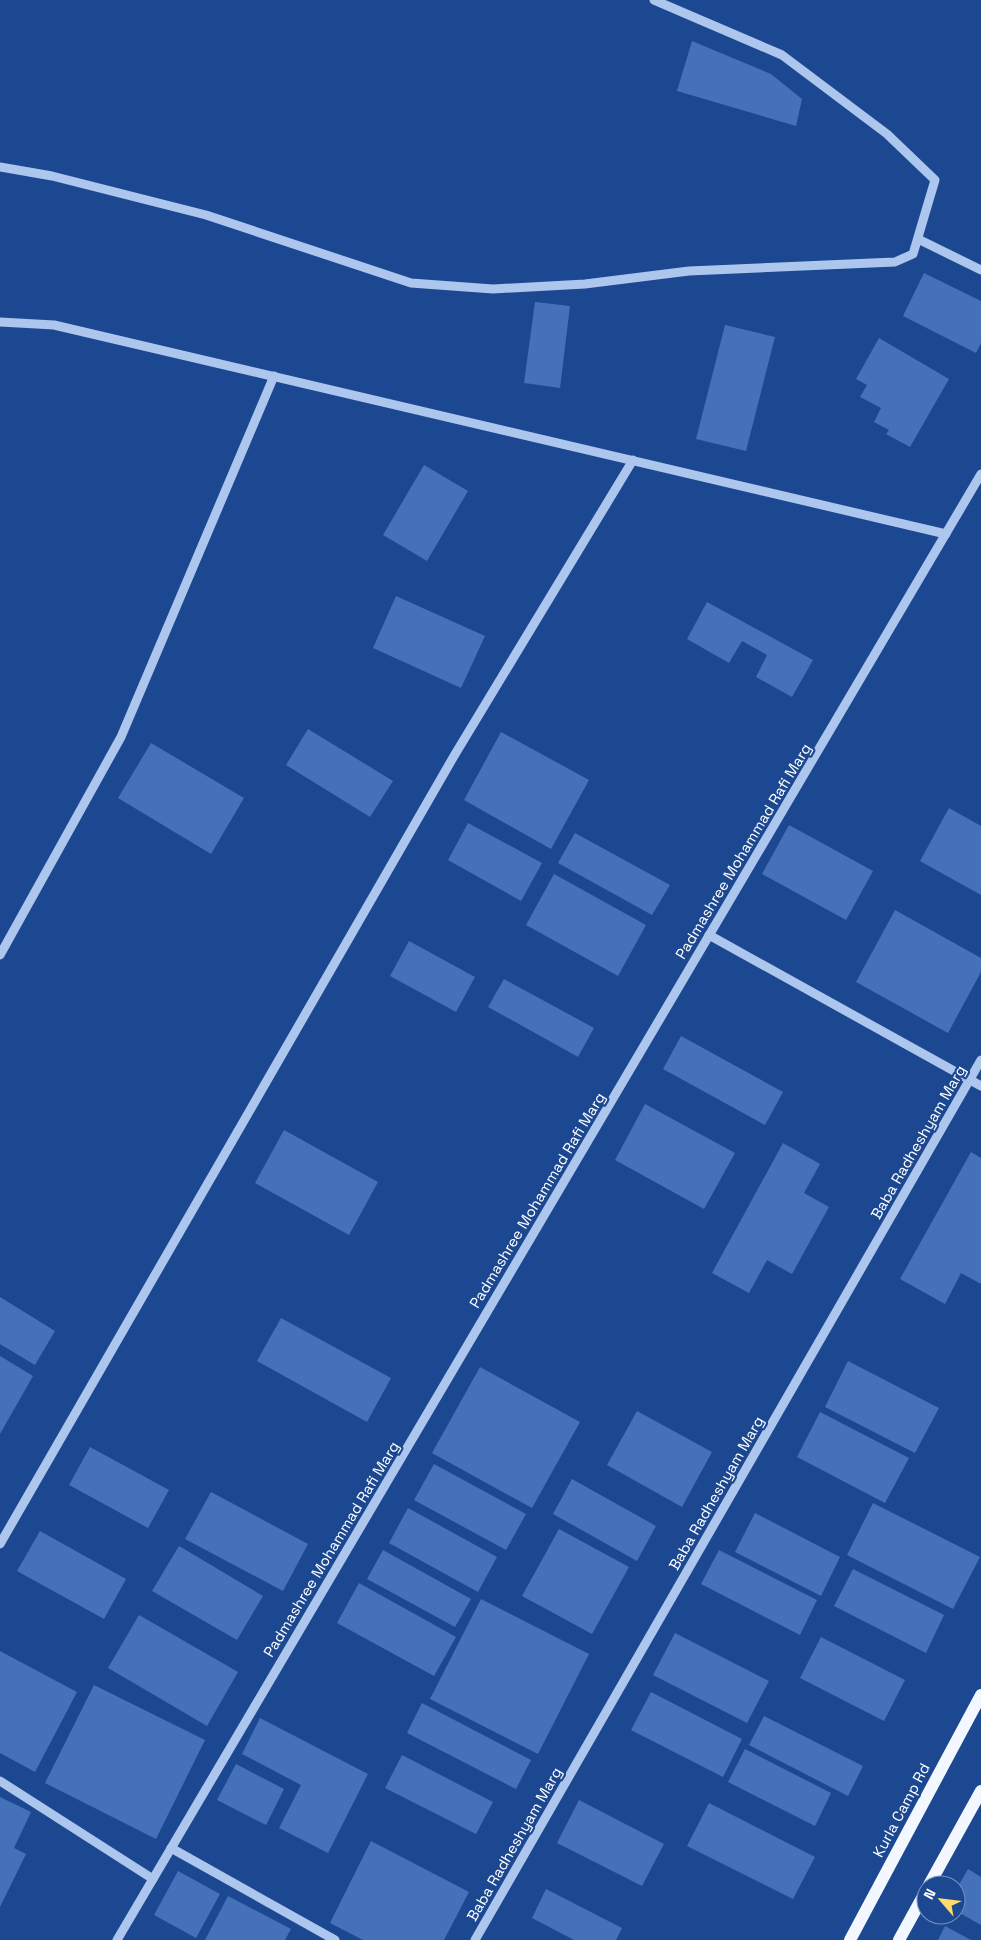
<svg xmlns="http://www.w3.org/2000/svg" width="981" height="1940" font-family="'Space Grotesk',sans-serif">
	<rect width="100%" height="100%" fill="#1c4891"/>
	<g fill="#4471b9">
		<polygon points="692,41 771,74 802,99 796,126 677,91"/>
		<polygon points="924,273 981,301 981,343 976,353 903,316"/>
		<polygon points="535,302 570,306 560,388 524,383"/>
		<polygon points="725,325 775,337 746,451 696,439"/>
		<polygon points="879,338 949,379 910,447 886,434 889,430 874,422 881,408 860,397 867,385 856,379"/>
		<polygon points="424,465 468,491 427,561 383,535"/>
		<polygon points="396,596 485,636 461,688 373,648"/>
		<polygon points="707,602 813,660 792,697 756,677 767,655 742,641 729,663 687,639"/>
		<polygon points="308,729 393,781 370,817 286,765"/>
		<polygon points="501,732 589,780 551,849 464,800"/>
		<polygon points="151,743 244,798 211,854 118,798"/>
		<polygon points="949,808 981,826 981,895 920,861"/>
		<polygon points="468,823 542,863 521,901 448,860"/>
		<polygon points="789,825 873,871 846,920 762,874"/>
		<polygon points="575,833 670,885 652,915 558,863"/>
		<polygon points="554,874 646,925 618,976 526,925"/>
		<polygon points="895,910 981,958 981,972 948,1033 856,982"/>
		<polygon points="409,941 475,977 456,1012 390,976"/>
		<polygon points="504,979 594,1028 578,1057 488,1007"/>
		<polygon points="681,1036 783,1092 765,1125 663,1069"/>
		<polygon points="645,1104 735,1153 704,1209 615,1160"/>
		<polygon points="284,1130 378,1182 349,1235 255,1183"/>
		<polygon points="783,1143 820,1164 804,1193 829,1207 792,1274 767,1260 749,1293 712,1273"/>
		<polygon points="971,1152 981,1158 981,1284 961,1273 945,1304 900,1279"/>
		<polygon points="0,1297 55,1331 35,1365 0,1344"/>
		<polygon points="281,1318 391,1378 367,1422 257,1361"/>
		<polygon points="0,1356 33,1376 0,1434"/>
		<polygon points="848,1361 939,1408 915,1453 825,1407"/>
		<polygon points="480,1367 580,1422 532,1508 432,1453"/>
		<polygon points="637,1411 712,1452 682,1507 607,1465"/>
		<polygon points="820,1412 909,1458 885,1503 797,1457"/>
		<polygon points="90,1447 169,1490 148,1528 69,1485"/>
		<polygon points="434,1464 526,1514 506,1550 414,1500"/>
		<polygon points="572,1479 656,1526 637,1561 553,1514"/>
		<polygon points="211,1492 308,1544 283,1591 185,1539"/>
		<polygon points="873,1503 980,1557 953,1609 847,1555"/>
		<polygon points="408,1508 497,1557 478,1592 389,1543"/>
		<polygon points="755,1513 840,1557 821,1596 735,1552"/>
		<polygon points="559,1529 629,1567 592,1634 522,1596"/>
		<polygon points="40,1531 126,1579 104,1619 17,1571"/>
		<polygon points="179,1546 263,1596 237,1640 152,1591"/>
		<polygon points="383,1550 471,1599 455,1627 367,1579"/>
		<polygon points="719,1550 817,1600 800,1635 701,1584"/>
		<polygon points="853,1569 944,1615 926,1653 834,1606"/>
		<polygon points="359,1583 456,1637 434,1676 337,1623"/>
		<polygon points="481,1599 589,1654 538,1754 430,1699"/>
		<polygon points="139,1615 238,1672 207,1726 108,1668"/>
		<polygon points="675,1633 769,1681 747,1723 653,1675"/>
		<polygon points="821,1637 905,1680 884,1721 800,1678"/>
		<polygon points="0,1651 77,1692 35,1772 0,1753"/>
		<polygon points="94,1685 205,1740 156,1839 45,1783"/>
		<polygon points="651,1692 742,1739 723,1777 631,1730"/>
		<polygon points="422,1703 531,1760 516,1789 407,1733"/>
		<polygon points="764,1716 863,1766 848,1796 749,1745"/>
		<polygon points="260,1718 368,1774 328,1853 279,1828 301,1785 242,1754"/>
		<polygon points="745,1749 831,1793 815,1826 728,1782"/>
		<polygon points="402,1755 493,1802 476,1834 385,1788"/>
		<polygon points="236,1764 284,1789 266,1825 217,1800"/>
		<polygon points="0,1797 31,1812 14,1848 26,1854 0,1907"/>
		<polygon points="579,1800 664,1844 642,1886 557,1843"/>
		<polygon points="709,1803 815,1857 793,1899 687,1846"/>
		<polygon points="371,1841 469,1892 444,1940 363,1940 330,1923"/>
		<polygon points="968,1869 981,1877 981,1925 956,1911 956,1890"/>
		<polygon points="178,1871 220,1894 196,1938 154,1915"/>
		<polygon points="546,1889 622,1928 616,1940 574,1940 532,1918"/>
		<polygon points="228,1896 291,1929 285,1940 205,1940"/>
		<polygon points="945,1926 971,1940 938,1940"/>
	</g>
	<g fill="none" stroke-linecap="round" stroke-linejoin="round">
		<g stroke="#acc6ee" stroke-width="9">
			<polyline points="0,167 52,176 206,215 411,283 493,289 585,284 689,271 895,262 913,254 935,180 887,134 782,55 654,0"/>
			<polyline points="918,239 981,270"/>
			<polyline points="0,322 54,325 946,534"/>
			<polyline points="709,935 981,1086"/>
			<polyline points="0,955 121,737 274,376"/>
			<polyline points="0,1544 454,756 633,460"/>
			<polyline points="0,1781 153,1879"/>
			<polyline points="171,1848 335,1940"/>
			<polyline points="117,1940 981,474"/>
			<polyline points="475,1940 981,1060"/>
		</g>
		<g stroke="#f3f7ff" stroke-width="12">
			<polyline points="929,1885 981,1791"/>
			<polyline points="850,1940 981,1695"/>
			<polyline points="899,1940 926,1891"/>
		</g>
	</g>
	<g text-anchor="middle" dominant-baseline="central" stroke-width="4.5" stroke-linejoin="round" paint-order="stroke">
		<g font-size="15" fill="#fff" stroke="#1c4891">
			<text transform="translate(743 851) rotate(-59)">Padmashree Mohammad Rafi Marg</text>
			<text transform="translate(918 1142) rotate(-60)">Baba Radheshyam Marg</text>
			<text transform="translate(537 1200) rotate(-59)">Padmashree Mohammad Rafi Marg</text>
			<text transform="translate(716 1493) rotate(-60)">Baba Radheshyam Marg</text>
			<text transform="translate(331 1549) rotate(-59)">Padmashree Mohammad Rafi Marg</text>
			<text transform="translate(901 1810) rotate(-62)">Kurla Camp Rd</text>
			<text transform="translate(514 1844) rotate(-60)">Baba Radheshyam Marg</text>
		</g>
	</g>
	<g transform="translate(941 1900) rotate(298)"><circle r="24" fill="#1c4891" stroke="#7791bd"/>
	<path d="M0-4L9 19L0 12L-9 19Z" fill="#fedc69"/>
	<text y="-8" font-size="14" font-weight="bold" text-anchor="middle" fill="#ffffff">N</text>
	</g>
</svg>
